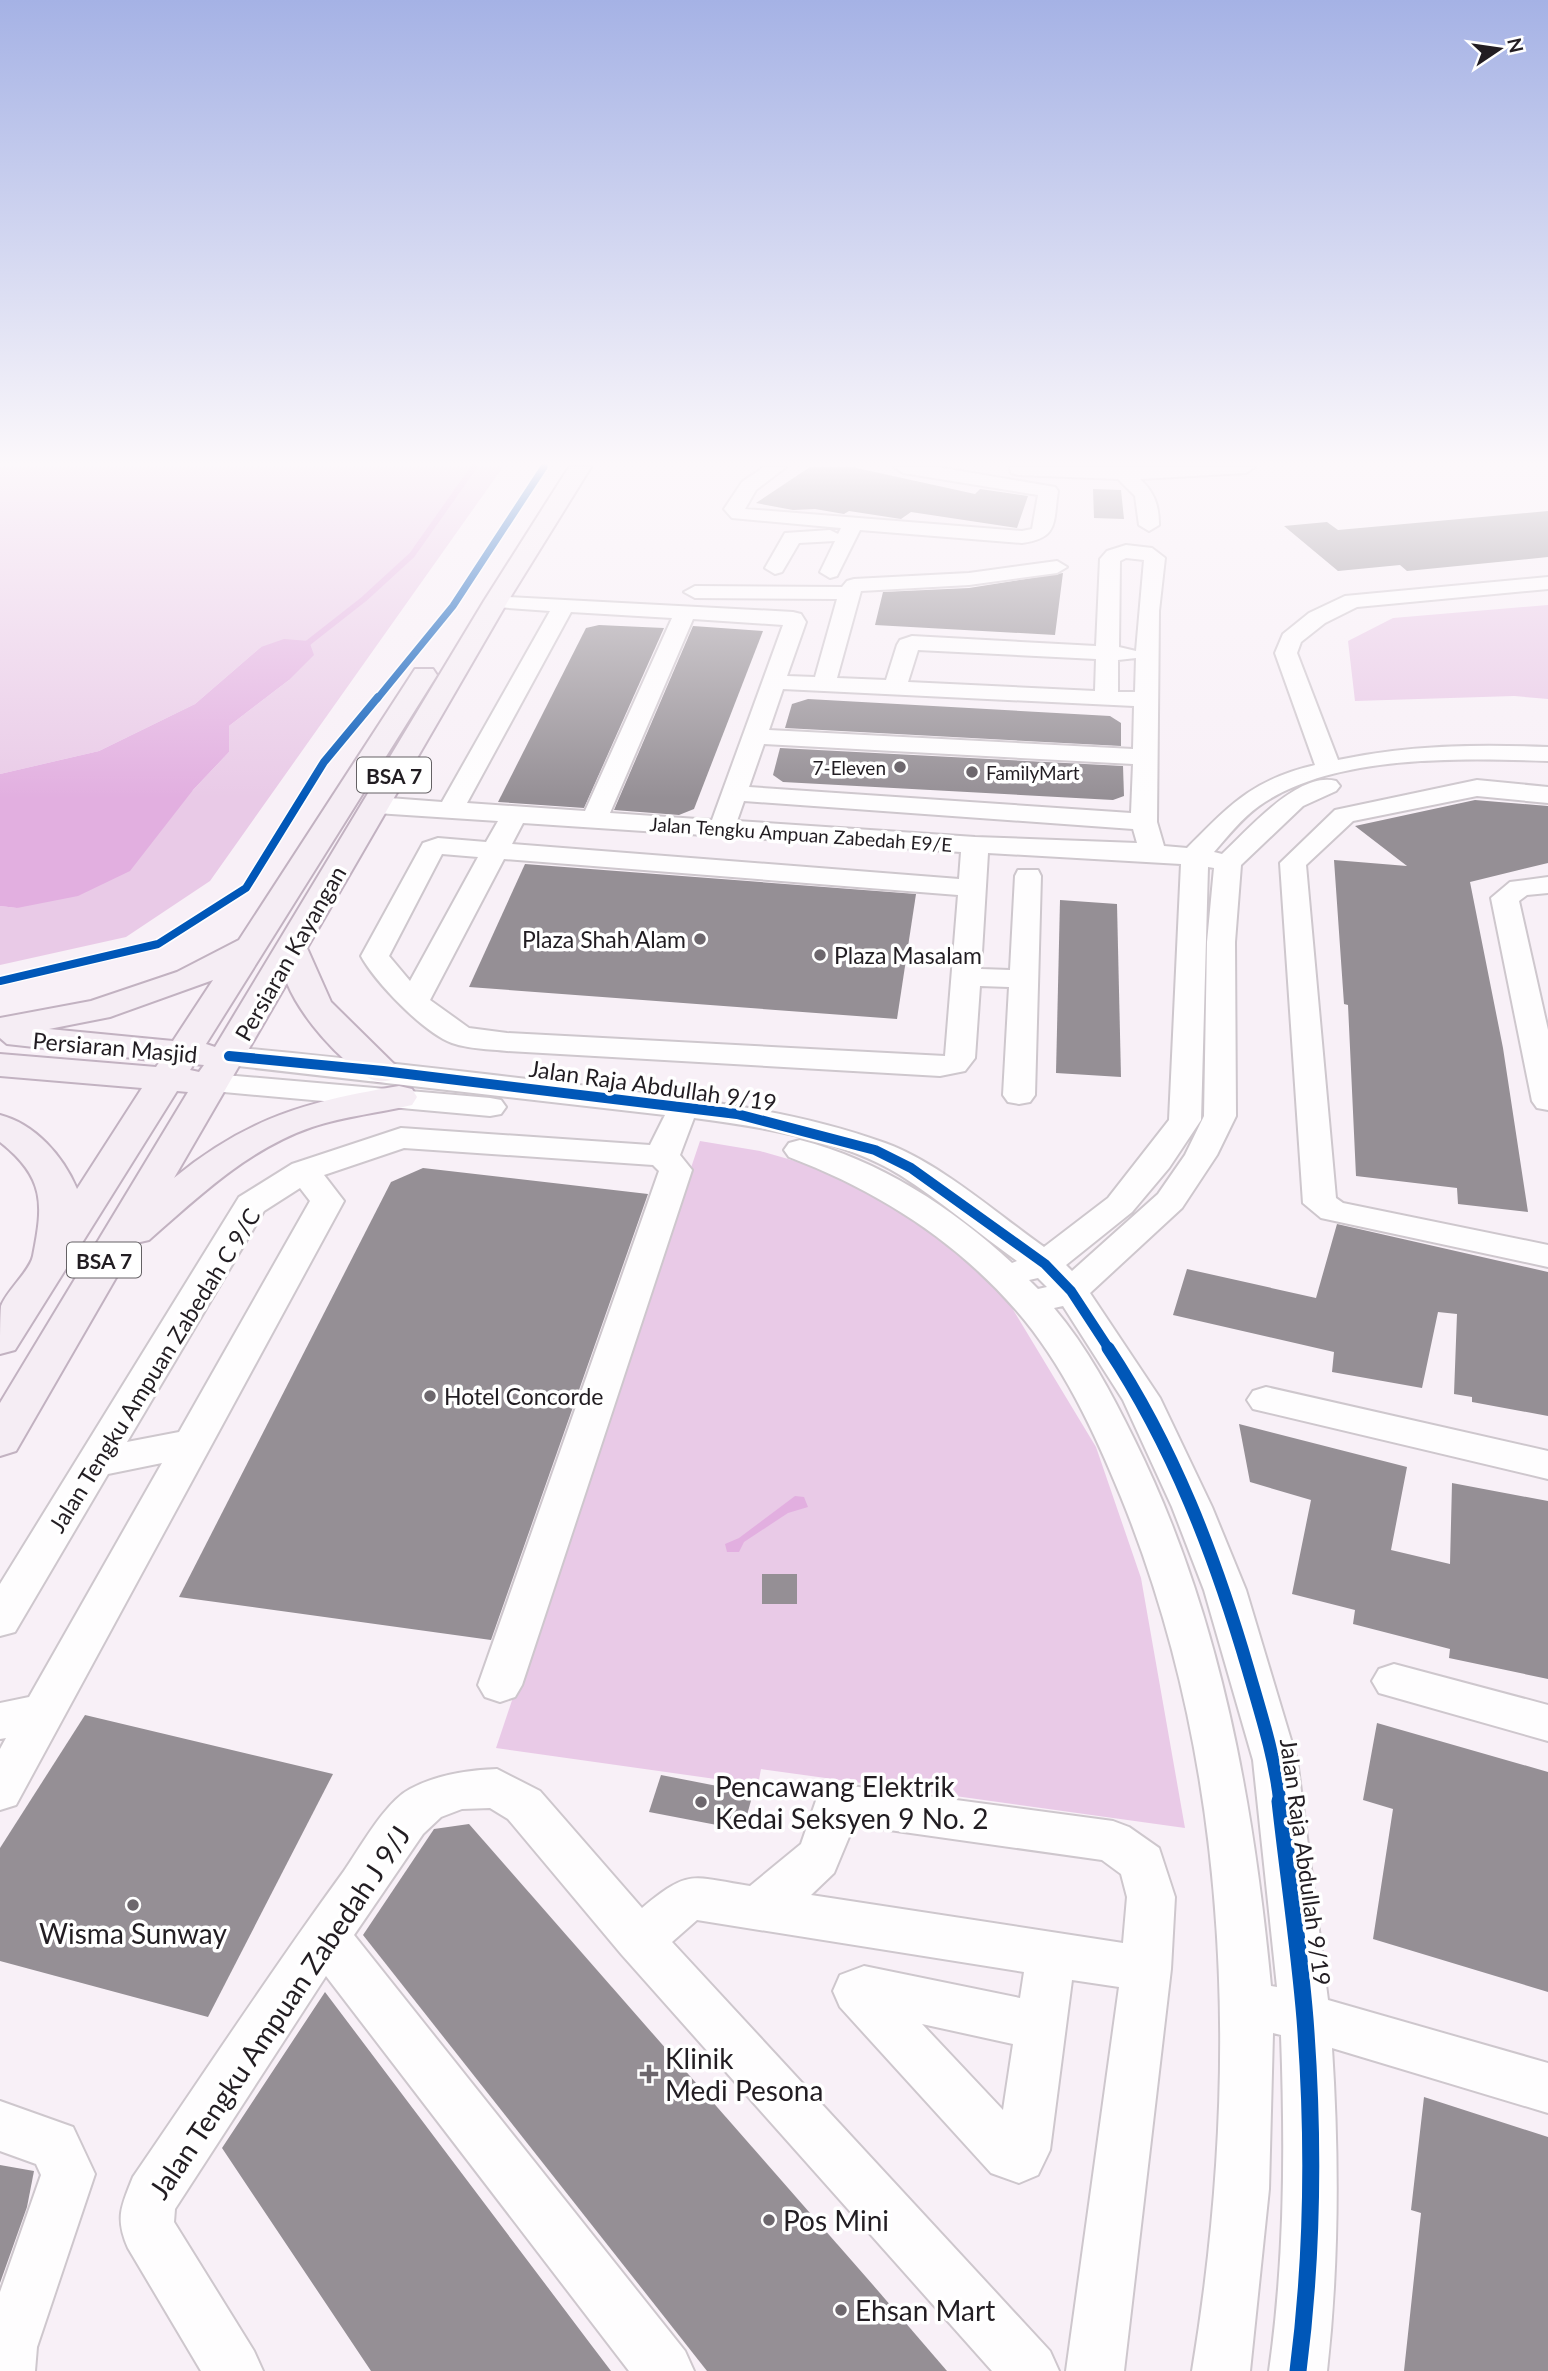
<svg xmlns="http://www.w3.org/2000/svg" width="1548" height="2371" font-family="Lato,sans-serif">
	<rect width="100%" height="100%" fill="#f8f0f7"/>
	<g fill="#e9cae7">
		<polygon points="0,467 503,467 210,881 126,937 0,965 0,906 17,908 193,790 229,752 229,726 289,680 261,647 195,704 99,751 0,774"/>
		<polygon points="1548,605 1548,699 1514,696 1355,701 1348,641 1393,618"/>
		<polygon points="700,1141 760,1151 809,1165 887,1198 947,1239 1000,1288 1096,1447 1141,1578 1185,1828 761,1769 758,1785 496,1748"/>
	</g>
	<g fill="#e2afe0">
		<polygon points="284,639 309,641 314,655 289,680 229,726 229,752 193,790 130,871 78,896 17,908 0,906 0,774 99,751 195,704 261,647"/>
		<polygon points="795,1496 804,1497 808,1507 788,1513 744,1542 739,1552 727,1552 725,1544 739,1538"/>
	</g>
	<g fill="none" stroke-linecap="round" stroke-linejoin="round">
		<polyline stroke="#e2afe0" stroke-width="6" points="299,650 364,599 412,555 474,467"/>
	</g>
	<g fill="#958f95">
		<polygon points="810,467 852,467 975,494 980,489 1028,496 1017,528 911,512 901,519 849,511 844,514 815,509 793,510 756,503"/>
		<polygon points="1093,489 1121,490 1124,519 1094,518"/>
		<polygon points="1548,511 1548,557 1407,571 1400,565 1338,571 1284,526 1327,522 1338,530"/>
		<polygon points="1063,573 1055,635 875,625 883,592 969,588"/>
		<polygon points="599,625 664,628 584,808 498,802 586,628"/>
		<polygon points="693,626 763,631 694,809 679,815 614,810"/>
		<polygon points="808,699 1110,716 1121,723 1121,746 785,728 792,704"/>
		<polygon points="780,748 1123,766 1124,796 1113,800 783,782 773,775"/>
		<polygon points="1475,800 1548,806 1548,863 1470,882 1503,1048 1528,1212 1458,1204 1457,1188 1356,1176 1348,1005 1344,1004 1334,860 1407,866 1355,826"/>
		<polygon points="525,864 916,894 897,1019 469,987"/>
		<polygon points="1060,900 1117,904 1121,1077 1056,1073"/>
		<polygon points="423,1168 648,1194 491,1640 179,1597 391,1182"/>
		<polygon points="1337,1224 1548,1272 1548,1416 1472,1402 1472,1397 1454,1394 1457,1314 1438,1312 1422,1388 1332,1372 1334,1352 1173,1315 1187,1269 1316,1298"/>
		<polygon points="1239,1424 1407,1467 1391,1550 1450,1564 1452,1483 1548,1501 1548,1679 1449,1658 1450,1649 1353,1624 1355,1610 1292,1594 1311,1500 1250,1482"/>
		<rect x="762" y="1574" width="35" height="30"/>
		<polygon points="85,1715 333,1774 208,2017 0,1961 0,1848"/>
		<polygon points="1377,1723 1548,1772 1548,1992 1373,1939 1393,1809 1363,1800"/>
		<polygon points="661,1775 753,1793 743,1830 649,1812"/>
		<polygon points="469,1824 873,2285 947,2371 707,2371 363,1935 434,1829"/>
		<polygon points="325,1992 592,2346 611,2371 371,2371 222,2148"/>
		<polygon points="1424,2097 1548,2137 1548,2371 1404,2371 1421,2213 1411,2210"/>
		<polygon points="0,2165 34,2171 27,2207 0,2283"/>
	</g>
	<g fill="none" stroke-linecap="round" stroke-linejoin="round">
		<g stroke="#cec7cd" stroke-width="4">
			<g id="minor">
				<path d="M764,467H786L756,490L745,509L1022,531L1032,529L1038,495L903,473L894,467H937L1055,487L1058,491C1053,523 1059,538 1022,543L860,530L837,576L830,578L820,572L835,541L799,543L782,572L775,574L765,568L785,533L830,530L838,534L841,528L732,518L724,509L742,482Z"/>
				<path d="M1010,467H1255L1246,473L1140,479C1154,492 1159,505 1159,525L1149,531L1139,525L1135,496L1118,479L1018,475L1011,473Z"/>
				<path d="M1126,545L1152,548L1165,558L1159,611L1157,822L1164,846L1187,848C1231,804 1252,780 1315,765L1275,653L1283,634L1309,613L1345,596L1548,577V589L1357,607L1325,623L1301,642L1297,653L1338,760C1407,745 1478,744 1548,747V761C1462,758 1332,754 1259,806C1242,818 1228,836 1214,852L1222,854C1248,830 1298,771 1336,781L1340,786L1336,791L1303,806L1241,865L1235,942L1236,1116L1217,1155L1182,1208L1090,1293L1160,1398L1212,1507L1246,1590L1297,1760L1328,2000L1548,2063V2113L1332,2048C1339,2156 1339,2264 1327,2371H1269C1285,2259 1285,2147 1281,2035L1273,2033L1269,2189L1250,2371H1192C1240,2081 1233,1772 1121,1497C1094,1431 1063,1364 1016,1310C954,1239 876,1190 789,1157L784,1150L789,1143L800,1140C879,1160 953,1208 1012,1263L1017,1261C978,1233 941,1201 900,1175C841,1139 762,1127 694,1118L680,1155L692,1170L522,1685L515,1697L500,1702L485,1697L478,1685L659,1171L653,1165L404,1148L324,1175L344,1201L16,1805L0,1810V1749L6,1738L0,1739V1703L29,1697L162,1463L108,1474L15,1632L0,1636V1584L239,1197L292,1164L401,1128L650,1145L665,1115L229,1065L218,1062L214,1056L218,1050L229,1047C349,1058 468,1072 588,1086C688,1099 789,1108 885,1143C940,1163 996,1213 1044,1247L1108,1198L1169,1120L1181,864L988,853L981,969L1010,970L1015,876L1018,870H1038L1041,876L1035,1095L1030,1102L1019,1104L1008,1102L1003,1095L1009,987L980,986L975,1058L965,1071L940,1076L507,1051C489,1049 469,1049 452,1043C424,1033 375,982 361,956L423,843L438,838L486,842L498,821L376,813L367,810L363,805L367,800L376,797L442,802L550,611L496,607L485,601L488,596L793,612L801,614L806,622L787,676L815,677L837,599L695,598L684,592L695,586L842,587L847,581L854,579L969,573L1057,561L1067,567L1057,573L969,585L861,591L837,678L886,680L897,645L900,640L912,636L1096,646L1100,559L1107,551ZM1126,558L1144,560L1136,651L1119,647L1120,561ZM571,612L672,618L585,811L467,803ZM693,619L783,625L712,820L610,813ZM918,650L1096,659L1095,691L908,682ZM1136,658L1135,692H1118V660ZM783,689L1134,706L1133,749L769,730ZM764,744L1133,764L1131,813L749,787ZM744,801L1133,829L1137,843L975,837L737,821ZM523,823L961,852L959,879L512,844ZM442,854L478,857L410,981L389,956ZM504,859L958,895L945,1056L507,1033L469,1028L430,1000ZM1208,867L1214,868L1207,942L1204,1116L1185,1155L1158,1194L1072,1271L1066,1265L1132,1212L1169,1168L1201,1120ZM300,1188L310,1201L179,1432L127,1442L264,1211ZM1038,1278L1047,1287L1038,1289L1029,1280ZM1063,1306L1123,1400L1172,1507L1204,1590L1253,1760L1277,1987L1271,1986C1253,1797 1219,1610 1134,1439C1112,1394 1087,1347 1054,1308Z"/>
				<polygon points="1477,780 1548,787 1548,803 1477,796 1353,821 1306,865 1336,1198 1343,1203 1548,1245 1548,1267 1321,1218 1303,1203 1280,863 1335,810"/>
				<polygon points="1548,877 1548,893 1527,895 1519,901 1548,1030 1548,1110 1537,1108 1532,1101 1491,898 1510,882"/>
				<polygon points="213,1074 490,1098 501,1100 506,1107 501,1114 490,1116 202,1090 197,1083 202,1076"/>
				<polygon points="1266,1387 1548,1451 1548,1479 1253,1409 1247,1400 1253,1391"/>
				<polygon points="1394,1664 1548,1705 1548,1741 1379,1693 1372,1681 1379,1669"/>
				<path d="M497,1769L540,1791L642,1908C690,1868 691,1877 750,1886L801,1844L820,1789L836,1784L1113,1821L1129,1827L1159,1848L1175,1897L1171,1969L1124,2371H1066L1119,1987L1072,1980L1050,2150L1038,2175L1019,2183L991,2173L840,2007L833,1991L840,1975L864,1966L1020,1998L1024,1972L697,1920L672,1942L1050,2351L1059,2371H992L622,1955L508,1819L490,1808L462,1809L441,1817L423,1834L354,1935L685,2351L694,2371H629L326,1976L175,2209L174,2222L254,2351L263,2371H201L128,2248C115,2218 121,2207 133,2177C203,2075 271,1971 344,1871C360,1848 385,1802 410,1789C436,1775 468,1770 497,1769ZM854,1825L1102,1860L1121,1874L1127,1897L1123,1943L811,1895L834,1873ZM922,2024L1013,2044L1003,2110Z"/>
				<polygon points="0,2101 73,2127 95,2174 37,2347 35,2371 0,2371 0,2292 41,2175 36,2164 0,2151"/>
			</g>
		</g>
		<g stroke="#c2b2c1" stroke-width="4">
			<path id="major" d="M569,467H591L508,601L307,948L331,1002L401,1071L396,1079C387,1081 378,1083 369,1078C338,1059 301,1017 287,983L174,1178C247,1118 308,1101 399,1086L412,1089L417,1097L412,1105C379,1113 345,1116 312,1127C248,1149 199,1196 149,1240L136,1243L16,1451L0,1456V1403L188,1092L177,1091L15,1350L0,1354C0,1340 0,1318 1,1306C7,1290 30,1271 33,1256C43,1205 46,1178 0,1142V1115C35,1124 63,1156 77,1189L142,1088L0,1076V1054L156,1067L160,1061L7,1044L0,1038V1018L91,1001L177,972L239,940L415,669H433L437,675L206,1044L215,1047L484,601ZM213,980L173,1041L49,1029L110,1017ZM194,1064L204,1065L199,1072L190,1070Z"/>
		</g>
		<use href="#minor" fill="#fefdfe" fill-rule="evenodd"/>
		<use href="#major" fill="#f5edf4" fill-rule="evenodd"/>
		<g stroke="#fff" stroke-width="10">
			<polyline id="cycleway-far4" points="377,699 453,606 544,467"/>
		</g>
		<g stroke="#fff" stroke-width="11">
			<polyline id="cycleway-far3" points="0,981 158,944 246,888 324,762 378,697"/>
		</g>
		<g stroke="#fff" stroke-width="15">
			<polyline id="cycleway-far2" points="229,1056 383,1071 737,1114 875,1150 911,1168 1045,1264 1071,1291 1109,1349"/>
		</g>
		<g stroke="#fff" stroke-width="18">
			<path id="cycleway-far1" d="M1108,1348C1173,1446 1215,1556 1248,1669C1261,1714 1275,1757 1280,1803"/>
		</g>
		<g stroke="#fff" stroke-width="21">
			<path id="cycleway" d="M1280,1801C1288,1874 1299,1946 1305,2019C1314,2136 1313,2255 1298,2371"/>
		</g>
		<use href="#cycleway-far4" stroke="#0057b8" stroke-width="7"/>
		<use href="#cycleway-far3" stroke="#0057b8" stroke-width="8"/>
		<use href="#cycleway-far2" stroke="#0057b8" stroke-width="10"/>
		<use href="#cycleway-far1" stroke="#0057b8" stroke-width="13"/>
		<use href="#cycleway" stroke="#0057b8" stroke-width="17"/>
	</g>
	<linearGradient id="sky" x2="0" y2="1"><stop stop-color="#a5b2e5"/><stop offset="0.58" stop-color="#fcf8fb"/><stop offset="1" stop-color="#fcf8fb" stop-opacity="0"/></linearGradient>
	<rect width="1548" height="799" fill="url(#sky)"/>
	<g fill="#6d676d" stroke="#fff" stroke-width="2.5">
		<circle cx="900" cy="767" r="7"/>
		<circle cx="972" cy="772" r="7"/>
		<circle cx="700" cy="939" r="7"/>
		<circle cx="820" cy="955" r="7"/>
		<circle cx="430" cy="1396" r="7"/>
		<circle cx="701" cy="1802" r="7"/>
		<circle cx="133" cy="1905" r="7"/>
		<path d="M645.5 2063.5h7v7h7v7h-7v7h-7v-7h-7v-7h7z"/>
		<circle cx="769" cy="2220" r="7"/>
		<circle cx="841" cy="2310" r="7"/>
	</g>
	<g text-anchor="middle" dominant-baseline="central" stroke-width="7" stroke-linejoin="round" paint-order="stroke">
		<g font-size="19" fill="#221d22" stroke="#fff" text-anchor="end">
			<text x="886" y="767">7-Eleven</text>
			<text x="986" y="772" text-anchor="start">FamilyMart</text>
		</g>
		<g font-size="19" fill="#221d22" stroke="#fff">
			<text transform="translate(801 834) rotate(4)">Jalan Tengku Ampuan Zabedah E9/E</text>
		</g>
		<g fill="#fff" stroke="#646164" stroke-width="2">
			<rect x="357" y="757.5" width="74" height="35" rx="5"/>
			<rect x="67" y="1242.5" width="74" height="35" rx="5"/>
		</g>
		<g font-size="21" font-weight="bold" fill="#221d22">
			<text x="394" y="775">BSA 7</text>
			<text x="104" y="1260">BSA 7</text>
		</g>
		<g font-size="23" fill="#221d22" stroke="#fff" text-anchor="start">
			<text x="686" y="939" text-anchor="end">Plaza Shah Alam</text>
			<text x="834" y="955">Plaza Masalam</text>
			<text x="444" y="1396">Hotel Concorde</text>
		</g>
		<g font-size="23" fill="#221d22" stroke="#fff">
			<text transform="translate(290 953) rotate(-60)">Persiaran Kayangan</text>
			<text transform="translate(115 1047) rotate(5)">Persiaran Masjid</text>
			<text transform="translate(653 1085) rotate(8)">Jalan Raja Abdullah 9/19</text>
			<text transform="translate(154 1370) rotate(-58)">Jalan Tengku Ampuan Zabedah C 9/C</text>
			<text transform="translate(1306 1862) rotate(82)">Jalan Raja Abdullah 9/19</text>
		</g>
		<g font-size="28" fill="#221d22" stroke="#fff" text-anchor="start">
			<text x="715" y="1786">Pencawang Elektrik<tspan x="715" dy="32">Kedai Seksyen 9 No. 2</tspan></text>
			<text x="133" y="1933" text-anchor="middle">Wisma Sunway</text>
			<text x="665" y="2058">Klinik<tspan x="665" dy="32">Medi Pesona</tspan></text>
			<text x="783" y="2220">Pos Mini</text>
			<text x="855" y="2310">Ehsan Mart</text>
		</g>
		<g font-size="28" fill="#221d22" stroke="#fff">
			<text transform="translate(279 2012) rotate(-56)">Jalan Tengku Ampuan Zabedah J 9/J</text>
		</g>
	</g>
	<g transform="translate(1499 49) rotate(77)" stroke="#ffffff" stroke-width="5" paint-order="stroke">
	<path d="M0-5L12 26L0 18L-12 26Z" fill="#221d22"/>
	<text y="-10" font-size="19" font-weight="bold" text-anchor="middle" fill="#221d22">N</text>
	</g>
</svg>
